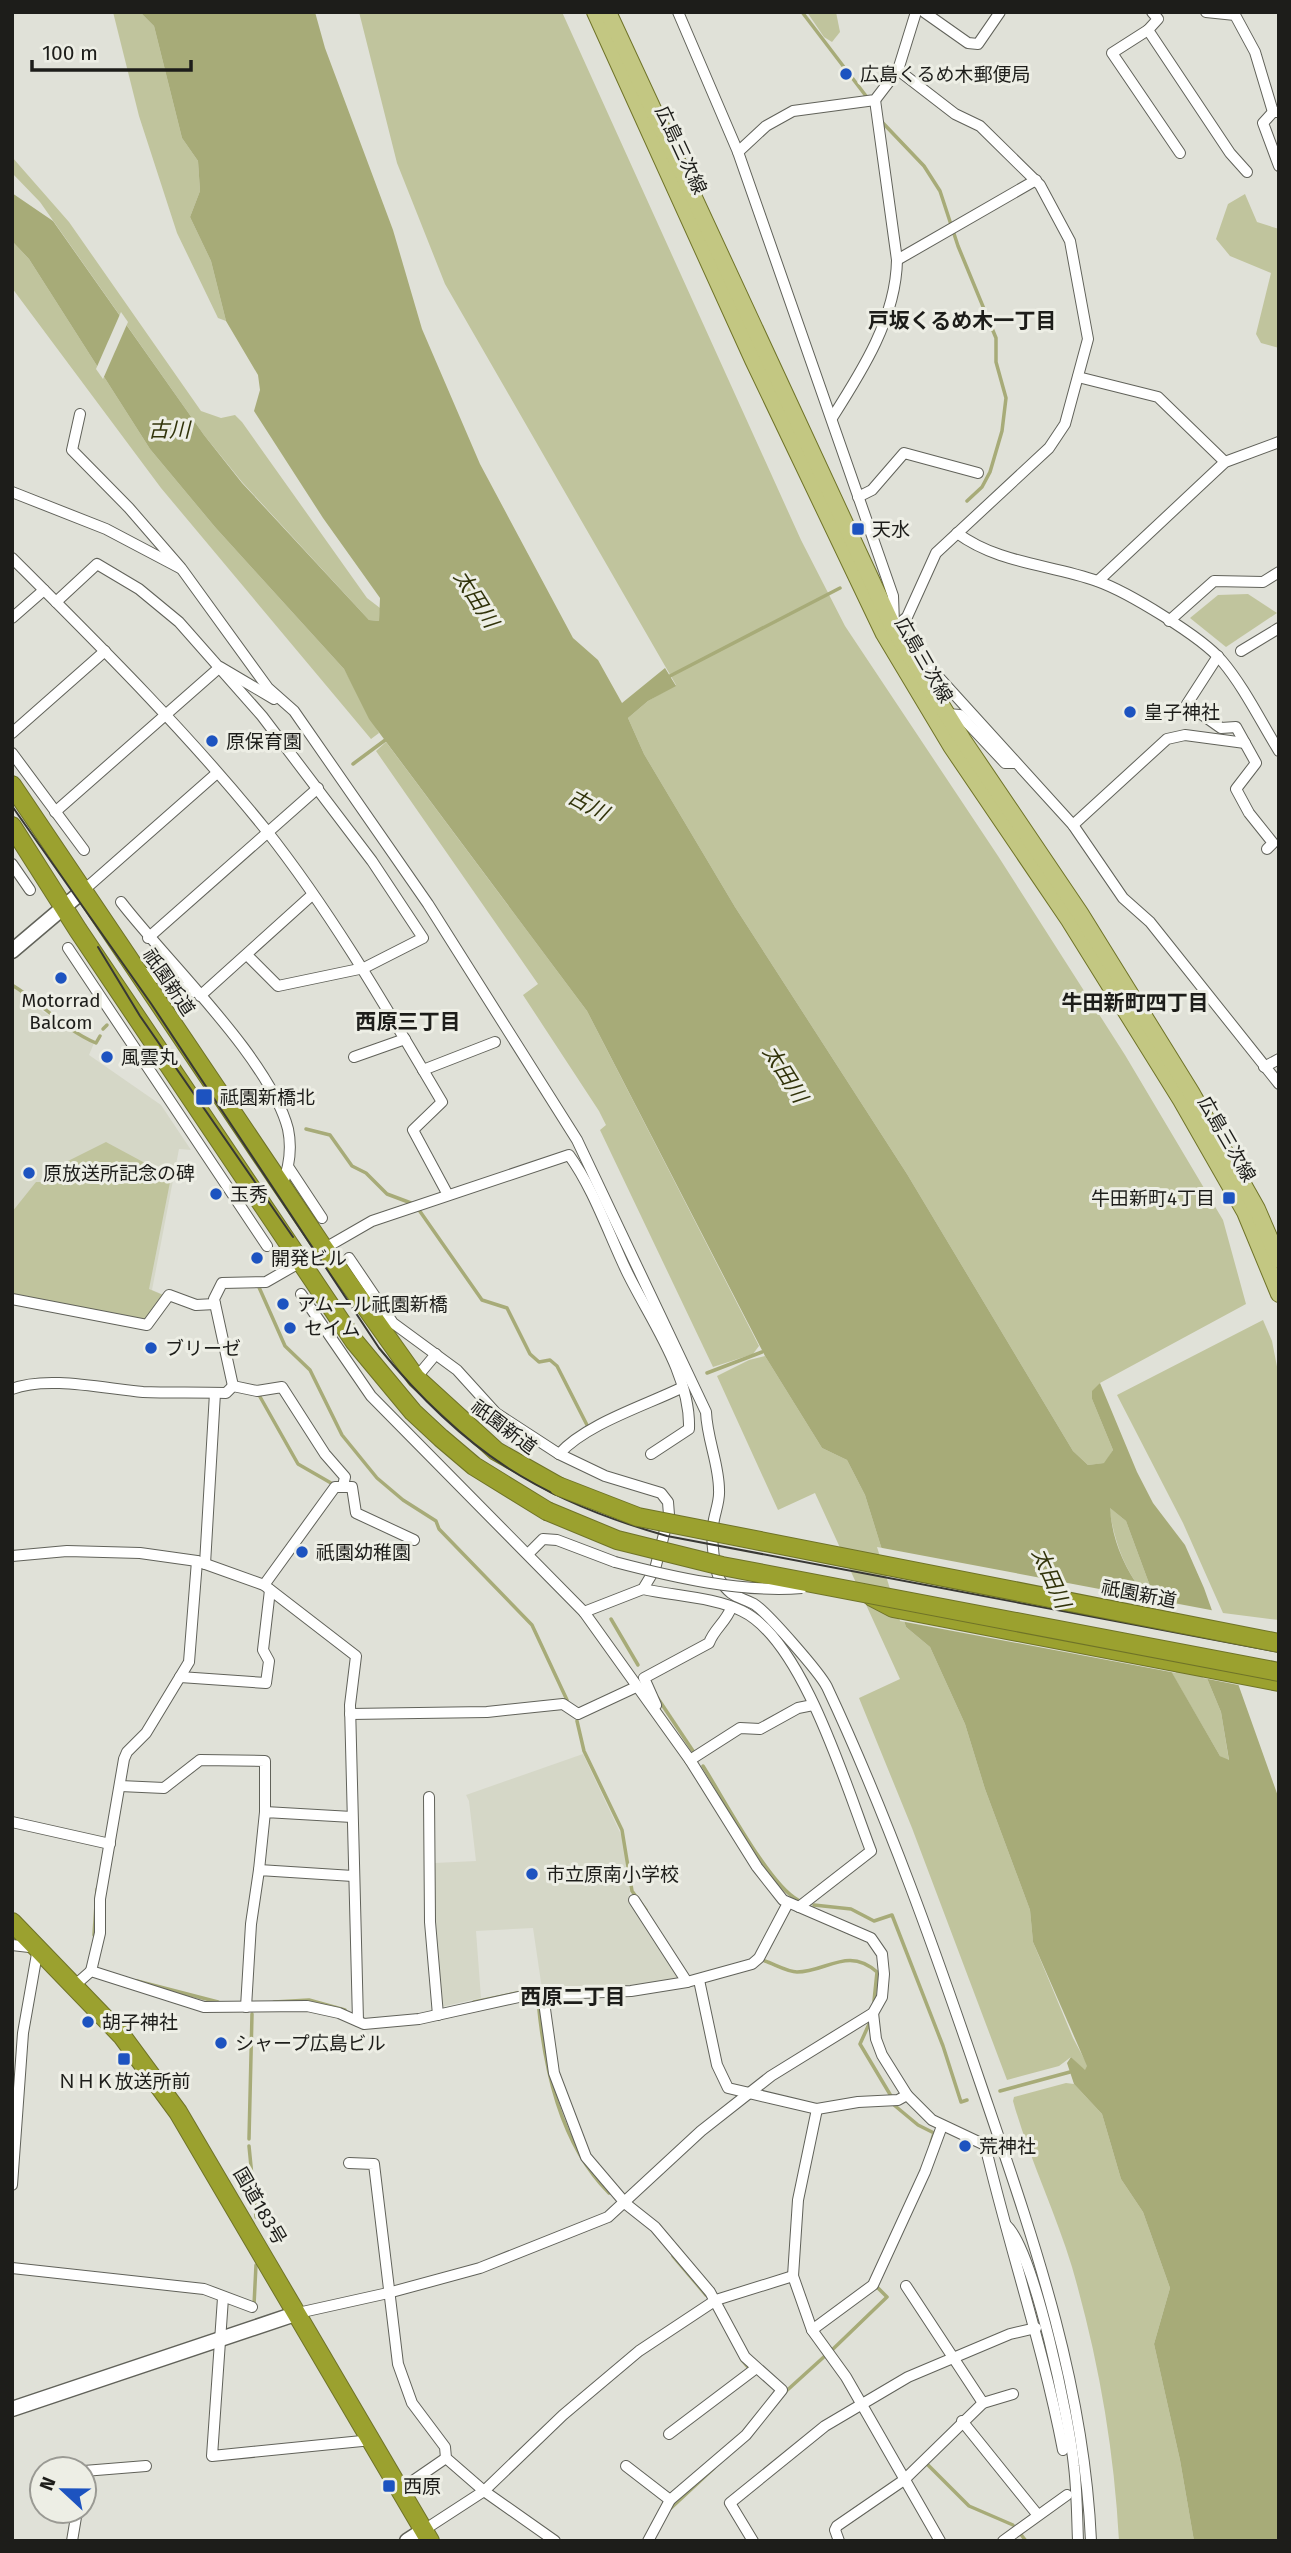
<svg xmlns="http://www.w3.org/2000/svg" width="1291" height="2553" font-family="'Fira Sans','Noto Sans JP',sans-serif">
	<rect width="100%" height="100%" fill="#e0e1d8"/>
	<g fill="#d5d7c7">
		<polygon points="12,987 37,1002 42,1011 94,1043 89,1055 161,1105 191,1150 179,1149 152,1290 164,1295 145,1320 12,1294"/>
		<polygon points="583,1754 624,1841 631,1886 629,1898 681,1978 630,1985 542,1989 533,1928 476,1931 481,1998 441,2007 433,1908 435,1863 476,1861 469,1801 466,1795"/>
	</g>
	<g fill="#c0c49d">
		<polygon points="113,12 140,12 154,26 182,138 198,161 200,191 190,217 211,261 226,321 218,318 177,233 139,116"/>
		<polygon points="359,12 562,12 801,540 845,626 998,856 1125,1055 1223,1220 1246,1304 1100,1383 1092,1399 1113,1450 1105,1463 1088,1465 1073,1451 907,1174 735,907 644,754 628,718 648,701 676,685 445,284 397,163"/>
		<polygon points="807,12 836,12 840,32 832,42 824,37"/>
		<polygon points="12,157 69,222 201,411 221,418 235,415 242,422 367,598 380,608 379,621 369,620 242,482 204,435 40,202 12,173"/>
		<polygon points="1245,194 1257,222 1279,229 1279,348 1261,343 1256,334 1271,273 1230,256 1216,239 1228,204"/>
		<polygon points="12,241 29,259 150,449 215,527 344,669 379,733 371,739 161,488 12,288"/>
		<polygon points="1248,594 1277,613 1226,647 1190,618 1218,595"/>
		<polygon points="386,742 587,1011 759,1346 753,1354 713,1367 600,1130 606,1125 599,1111 523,995 538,984 376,751"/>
		<polygon points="106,1142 171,1177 149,1289 163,1295 145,1319 12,1294 12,1212 36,1182 49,1182 68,1161"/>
		<polygon points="1263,1320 1272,1341 1279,1377 1279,1620 1223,1613 1183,1523 1117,1395"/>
		<polygon points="765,1356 822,1448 847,1460 865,1495 906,1627 930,1647 965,1724 985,1789 1030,1910 1033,1942 1073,2038 1088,2066 1085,2071 1071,2057 1059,2066 1007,2080 912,1828 859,1698 900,1679 815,1493 778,1510 717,1376 749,1360"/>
		<path d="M1109,1507L1126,1521L1150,1586L1141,1590C1122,1564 1114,1539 1109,1507Z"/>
		<polygon points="1166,1663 1204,1671 1221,1712 1229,1761 1220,1756"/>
		<path d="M1066,2083L1074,2084L1102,2114L1121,2179L1143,2212L1170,2288L1154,2344L1180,2460L1194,2541H1119C1114,2447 1098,2357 1072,2267C1055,2211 1029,2158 1013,2101L1014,2097Z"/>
	</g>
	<path fill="#a7ab78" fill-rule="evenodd" d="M140,12H315L325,48L393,230L422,329L480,464L573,638L598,660L622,703L665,668L676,686L648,701L628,718L644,754L735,907L907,1174L1073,1451L1088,1465L1104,1463L1113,1450L1092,1399V1391L1100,1383L1137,1472L1153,1503L1185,1545L1204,1588L1279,1799V2541H1194L1180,2460L1154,2344L1170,2288L1143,2212L1121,2179L1102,2114L1074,2084L1067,2063L1071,2057L1085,2070L1087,2066L1033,1942L1030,1910L985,1789L965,1724L930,1647L906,1627L865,1495L847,1460L822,1448L765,1356L587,1011L369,719L344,669L215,527L150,449L29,259L12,241V193L53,221L204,435L242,483L369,620L379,621L380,598L323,518L254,411L260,390L258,375L226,321L211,261L190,217L200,191L198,161L182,138L154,26ZM1110,1508L1126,1521L1150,1586L1141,1590C1123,1565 1112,1539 1110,1508ZM1167,1664L1204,1671L1221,1712L1229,1760L1220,1756Z"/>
	<g fill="#e0e1d8">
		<polygon points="121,312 128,322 103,379 96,369"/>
		<polygon points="877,1547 1216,1611 1243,1686 1203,1678 1201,1672 1170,1663 1176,1673 900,1621"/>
	</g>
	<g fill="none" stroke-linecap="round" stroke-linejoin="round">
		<g stroke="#a7ab78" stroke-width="3.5">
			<polyline points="802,12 866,96"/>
			<polyline points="882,122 924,166 940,191 958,246 996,338 996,362 1006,398 1002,431 990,472 982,487 967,501"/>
			<polyline points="668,677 840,588"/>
			<polyline points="353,764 388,738"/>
			<path d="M12,985C42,1003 63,1029 96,1043L100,1036"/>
			<polyline points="103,1029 107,1025"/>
			<polyline points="306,1129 330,1135 352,1166 366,1173 387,1194 411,1203"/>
			<polyline points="419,1210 482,1300 507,1308 530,1354 539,1362 550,1360 557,1366 588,1427"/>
			<polyline points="258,1285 285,1346 310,1370 342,1435 377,1478 403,1500 436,1521 439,1529 532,1625 567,1700"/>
			<polyline points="707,1373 762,1352"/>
			<polyline points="259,1395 298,1464 331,1483"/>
			<polyline points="611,1619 638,1665"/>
			<polyline points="657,1697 695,1754"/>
			<polyline points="577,1721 584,1751 622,1830 632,1891 646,1910"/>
			<path d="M703,1766C723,1797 769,1885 798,1900"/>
			<polyline points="814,1905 851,1909 874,1921 892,1915 943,2046 961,2102 967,2100"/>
			<polyline points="94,1935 97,1889"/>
			<path d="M765,1961C774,1964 788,1972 797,1972C826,1972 848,1946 877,1972L874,2001"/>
			<polyline points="137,1981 218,2002"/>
			<path d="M538,2000C544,2067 560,2144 609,2193"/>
			<polyline points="274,2002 309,2000 345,2010"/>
			<polyline points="474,2002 531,1990"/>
			<polyline points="870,2022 860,2044 891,2096"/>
			<polyline points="1000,2091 1070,2072"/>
			<polyline points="894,2105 918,2125 934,2133 931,2143"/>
			<polyline points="249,2139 252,2014"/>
			<polyline points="249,2146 256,2217"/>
			<polyline points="673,2256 706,2295"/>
			<polyline points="254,2305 256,2265"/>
			<polyline points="831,2351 887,2297 875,2285"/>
			<polyline points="742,2360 748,2367"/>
			<polyline points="783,2394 826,2355"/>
			<polyline points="925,2462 969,2506 1013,2525"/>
			<polyline points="671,2508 714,2468"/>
			<polyline points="1019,2532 1026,2541"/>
		</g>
		<g stroke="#61625a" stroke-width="12">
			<g id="street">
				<polyline points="678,12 738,152 893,596 894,624"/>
				<polyline points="924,12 968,43 978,44 1000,12"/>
				<polyline points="1152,12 1158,19 1148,30 1230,153 1247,172"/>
				<polyline points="1206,12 1235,15 1255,52 1273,112"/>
				<polyline points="1148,30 1112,53 1180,153"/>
				<polyline points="1277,112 1273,112 1263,123 1279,166"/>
				<polyline points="738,152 766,126 793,111 875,100 898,70 916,12"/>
				<polyline points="897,260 1036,180"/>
				<polyline points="1078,377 1158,397 1225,462"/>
				<path d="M80,414L72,450L129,508L181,568L268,688L294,711L428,904L577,1140L706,1412C707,1439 719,1464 719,1490C720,1502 714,1514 713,1526C711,1539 714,1569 720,1580C731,1598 739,1596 754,1604C767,1612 820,1673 827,1687C888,1817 936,1953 982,2088C1033,2238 1084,2382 1091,2541"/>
				<path d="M832,418C862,371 896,318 897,260L875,100"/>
				<polyline points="12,492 106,529 180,568"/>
				<polyline points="858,497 872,490 904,453 978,473"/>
				<path d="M957,533C999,564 1050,564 1097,581C1128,592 1202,637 1222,661C1244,687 1261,722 1279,751"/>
				<path d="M12,558C100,646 188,733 266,830C333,915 387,1009 442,1102L413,1130L448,1195"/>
				<polyline points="1098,581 1225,462 1279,442"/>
				<polyline points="56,602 97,564 139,589 179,622 262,716 372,861 423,938 364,968 278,986 247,955"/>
				<polyline points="12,618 44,590"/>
				<polyline points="1169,621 1214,581 1263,582 1279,572"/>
				<polyline points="890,631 907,617 936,553 1049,448 1065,424 1088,339 1070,241 1040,185 980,126 955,114 898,70"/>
				<polyline points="1241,651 1279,628"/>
				<polyline points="1218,656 1187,704 1221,728 1236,727 1256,763 1236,789 1249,813 1273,843 1267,849"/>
				<polyline points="925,662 1073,825 1123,898 1150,922 1279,1084"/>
				<polyline points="947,714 960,715 1005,763 1015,763"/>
				<polyline points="12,733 105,651"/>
				<polyline points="12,753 84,850"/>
				<polyline points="55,812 220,667 274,699"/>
				<polyline points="1073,825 1167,739 1185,735 1245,743"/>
				<polyline points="12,864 30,890"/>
				<polyline points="84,890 217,773"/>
				<path d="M121,902C167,962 270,1059 288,1129C292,1148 289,1168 282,1186"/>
				<polyline points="148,938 318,788"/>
				<polyline points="68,948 267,1246"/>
				<polyline points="140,971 194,992"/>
				<polyline points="200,996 312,895"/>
				<polyline points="354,1057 405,1039"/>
				<polyline points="1264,1067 1279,1059"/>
				<polyline points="423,1070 495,1042"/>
				<polyline points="289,1168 322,1218"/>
				<polyline points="349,1258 393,1323 457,1370 496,1413 559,1454 605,1476 661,1493 668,1502 669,1515 655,1569 643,1589 584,1612"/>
				<polyline points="12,1299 147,1325 169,1295 196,1305 215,1304"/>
				<polyline points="416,1378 436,1354"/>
				<path d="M233,1386L214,1299L222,1283L266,1282L372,1221L569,1155C593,1188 608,1232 626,1270C649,1318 691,1374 689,1429L651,1454"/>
				<path d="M12,1389C47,1375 106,1389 143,1392C171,1393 198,1392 226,1393L233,1386L257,1391L282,1387L325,1454L345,1477L343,1486"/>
				<path d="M559,1454C586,1424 644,1406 681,1388"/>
				<polyline points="528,1554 543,1539 557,1540 615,1562"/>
				<polyline points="12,1556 67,1551 140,1553 197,1561 264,1585 356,1656 350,1705 358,2021"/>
				<polyline points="205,1564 215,1393"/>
				<polyline points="264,1585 335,1487 352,1487 356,1513 414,1540"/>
				<path d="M643,1589C674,1596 714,1597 742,1611C803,1640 847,1789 871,1851L799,1907"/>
				<polyline points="180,1677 266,1683 269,1661 263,1650 270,1590"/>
				<path d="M653,1707L656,1705L644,1678L709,1643C714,1629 726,1622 731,1608"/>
				<polyline points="350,1714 487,1712 563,1704 578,1714 636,1687"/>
				<polyline points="690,1760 740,1728 760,1729 798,1708 813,1705"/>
				<polyline points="120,1786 164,1788 200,1760 265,1761 265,1812"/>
				<polyline points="429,1797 430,1922 438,2015"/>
				<polyline points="12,1822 110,1844"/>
				<polyline points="259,1870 265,1812 352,1817"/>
				<polyline points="634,1900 687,1982"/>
				<polyline points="12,1945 38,1948 23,2033 12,2185"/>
				<polyline points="91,1971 100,1933 100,1899 124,1759 127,1752 146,1733 189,1662 197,1561"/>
				<polyline points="699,1980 717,2065 728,2088 817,2109 858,2102 898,2100 907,2095"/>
				<polyline points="74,1986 91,1971 204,2007 307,2006 339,2013 364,2024 419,2019 528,1995 631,1991 687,1982 752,1964 759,1958 788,1903"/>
				<polyline points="543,1995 554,2073 586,2157 626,2204 655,2227 710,2292 745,2357 782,2390 746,2435 670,2500 648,2541"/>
				<polyline points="246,2007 251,1924 259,1870 353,1876"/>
				<path d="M873,2013L876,2039L882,2055L907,2095L932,2120L985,2145C1009,2247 1043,2346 1063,2450"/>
				<polyline points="817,2109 798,2200 793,2276 812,2330 846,2377 940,2541"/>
				<polyline points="349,2163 374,2164 398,2364 412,2403 445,2447 446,2458 484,2491 555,2541"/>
				<path d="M1006,2225C1034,2249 1070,2424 1074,2466C1077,2491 1077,2516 1078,2541"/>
				<polyline points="12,2268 204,2289 252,2307"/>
				<polyline points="906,2286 983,2403"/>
				<polyline points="223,2298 212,2456 362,2441 370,2437"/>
				<polyline points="298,2313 388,2293 480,2268 608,2217 701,2131 771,2076 873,2013 882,1997 884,1974 882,1954 871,1938 783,1900 757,1867 690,1760 584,1612 371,1396 301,1294"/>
				<polyline points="812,2330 873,2285 925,2172 942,2126"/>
				<polyline points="962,2421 1037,2514"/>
				<polyline points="669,2434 755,2369"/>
				<polyline points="626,2466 670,2500"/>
				<polyline points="84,2471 146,2466"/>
				<polyline points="401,2489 446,2458"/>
				<polyline points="424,2530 484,2491 563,2415 639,2351 716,2300 793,2276"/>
				<polyline points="72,2541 77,2511"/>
				<polyline points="753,2541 730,2503 825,2426 908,2377 1010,2334 1036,2328"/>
				<polyline points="839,2541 835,2530 837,2526 904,2480 983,2403 1013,2394"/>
				<polyline points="1003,2541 1067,2495"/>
			</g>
		</g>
		<g stroke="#61625a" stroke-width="17">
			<g id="secondary">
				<polyline points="12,951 84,890"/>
				<polyline points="12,2409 298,2313"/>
				<polyline points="407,2541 424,2530"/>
			</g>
		</g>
		<g stroke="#6f7328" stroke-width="18">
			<g id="primary">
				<polyline points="595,12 753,360 884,634 951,746 1069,920 1181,1100 1245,1212 1279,1294"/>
				<polyline points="608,12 894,629 963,740 1080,913 1191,1092 1257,1209 1279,1260"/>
			</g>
		</g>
		<g stroke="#6f7328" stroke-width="20">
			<g id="highway">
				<polyline points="12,785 323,1247 416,1378 496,1451 558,1486"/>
				<polyline points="12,826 78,930 354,1341 413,1412 441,1438 474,1466 547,1511"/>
				<polyline points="872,1597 893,1608 1279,1682"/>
				<polyline points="12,1922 122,2036 178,2112 430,2541"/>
			</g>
		</g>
		<use href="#street" stroke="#fff" stroke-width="10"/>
		<use href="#secondary" stroke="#fff" stroke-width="14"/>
		<use href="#primary" stroke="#c3c782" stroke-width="16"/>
		<use href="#highway" stroke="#9ba12f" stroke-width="18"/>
		<g stroke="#383834" stroke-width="2">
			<path d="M12,806L152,1005L379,1348C463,1451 539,1500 667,1536L1279,1652"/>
			<polyline points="98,947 140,1016 293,1237"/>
		</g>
		<g stroke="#61625a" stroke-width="12" stroke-linecap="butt">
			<path id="street-bridge" d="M615,1562C672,1577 742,1593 802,1588"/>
		</g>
		<g stroke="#6f7328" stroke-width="20" stroke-linecap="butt">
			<g id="highway-bridge">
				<polyline points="558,1486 638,1517 1279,1643"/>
				<polyline points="547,1511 617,1540 722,1566 1279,1672"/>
			</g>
		</g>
		<use href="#street-bridge" stroke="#fff" stroke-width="10"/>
		<use href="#highway-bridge" stroke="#9ba12f" stroke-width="18"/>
	</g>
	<g fill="#1d53c0" stroke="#edeee5" stroke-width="2.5">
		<circle cx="846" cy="74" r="7"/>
		<rect x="851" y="522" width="14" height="14" rx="3.5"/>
		<circle cx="1130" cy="712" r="7"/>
		<circle cx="212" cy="741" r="7"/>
		<circle cx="61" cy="978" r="7"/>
		<circle cx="107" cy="1057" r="7"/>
		<rect x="195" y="1088" width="18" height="18" rx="3.5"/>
		<circle cx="29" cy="1173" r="7"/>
		<circle cx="216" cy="1194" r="7"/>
		<rect x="1222" y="1191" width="14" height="14" rx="3.5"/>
		<circle cx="257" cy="1258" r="7"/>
		<circle cx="283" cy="1304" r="7"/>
		<circle cx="290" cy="1328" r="7"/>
		<circle cx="151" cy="1348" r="7"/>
		<circle cx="302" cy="1552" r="7"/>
		<circle cx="532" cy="1874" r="7"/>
		<circle cx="88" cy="2022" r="7"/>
		<circle cx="221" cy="2043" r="7"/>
		<rect x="117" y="2052" width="14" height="14" rx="3.5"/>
		<circle cx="965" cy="2146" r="7"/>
		<rect x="382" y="2479" width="14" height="14" rx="3.5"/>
	</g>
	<g text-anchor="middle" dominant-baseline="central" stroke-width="6" stroke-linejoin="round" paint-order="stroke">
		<g font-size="19" fill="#1d1d1a" stroke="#edeee5" text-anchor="start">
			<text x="860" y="74">広島くるめ木郵便局</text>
			<text x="872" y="529">天水</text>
			<text x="1144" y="712">皇子神社</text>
			<text x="226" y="741">原保育園</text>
			<text x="61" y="1000" text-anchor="middle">Motorrad<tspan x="61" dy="22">Balcom</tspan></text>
			<text x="121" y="1057">風雲丸</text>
			<text x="220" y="1097">祗園新橋北</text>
			<text x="43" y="1173">原放送所記念の碑</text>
			<text x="230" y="1194">玉秀</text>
			<text x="1215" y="1198" text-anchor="end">牛田新町4丁目</text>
			<text x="271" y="1258">開発ビル</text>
			<text x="297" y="1304">アムール祇園新橋</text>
			<text x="304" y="1328">セイム</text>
			<text x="165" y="1348">ブリーゼ</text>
			<text x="316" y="1552">祇園幼稚園</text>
			<text x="546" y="1874">市立原南小学校</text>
			<text x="102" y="2022">胡子神社</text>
			<text x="235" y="2043">シャープ広島ビル</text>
			<text x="124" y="2081" text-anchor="middle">ＮＨＫ放送所前</text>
			<text x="979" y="2146">荒神社</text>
			<text x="403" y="2486">西原</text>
		</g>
		<g font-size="19" fill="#1d1d1a" stroke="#edeee5">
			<text transform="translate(681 150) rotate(65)">広島三次線</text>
			<text transform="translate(924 660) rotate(60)">広島三次線</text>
			<text transform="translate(169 982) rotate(56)">祇園新道</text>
			<text transform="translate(1227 1139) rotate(60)">広島三次線</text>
			<text transform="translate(504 1427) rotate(37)">祇園新道</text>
			<text transform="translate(1139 1594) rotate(11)">祇園新道</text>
			<text transform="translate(260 2206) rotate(60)">国道183号</text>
		</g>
		<g font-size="21" font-weight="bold" fill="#1d1d1a" stroke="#edeee5">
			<text x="962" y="321">戸坂くるめ木一丁目</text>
			<text x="1135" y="1003">牛田新町四丁目</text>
			<text x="408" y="1022">西原三丁目</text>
			<text x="573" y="1997">西原二丁目</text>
		</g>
		<g font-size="21" font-style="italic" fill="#31330a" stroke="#edeee5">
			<text x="169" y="430">古川</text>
			<text transform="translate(476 599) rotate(58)">太田川</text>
			<text transform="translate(588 805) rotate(28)">古川</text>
			<text transform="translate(785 1074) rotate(58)">太田川</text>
			<text transform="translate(1051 1578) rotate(66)">太田川</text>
		</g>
	</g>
	<rect width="1291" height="2553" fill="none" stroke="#1d1d1a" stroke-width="28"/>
	<g transform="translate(63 2490) rotate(292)"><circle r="33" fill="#edeee5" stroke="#9a9a94" stroke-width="2"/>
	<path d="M0-5L12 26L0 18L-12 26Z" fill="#1d53c0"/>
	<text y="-10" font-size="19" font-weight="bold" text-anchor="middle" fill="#1d1d1a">N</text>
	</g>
	<path d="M32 60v10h159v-10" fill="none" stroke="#1d1d1a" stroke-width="3.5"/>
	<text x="42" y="60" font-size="21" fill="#1d1d1a" stroke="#edeee5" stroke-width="5" paint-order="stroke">100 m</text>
</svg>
